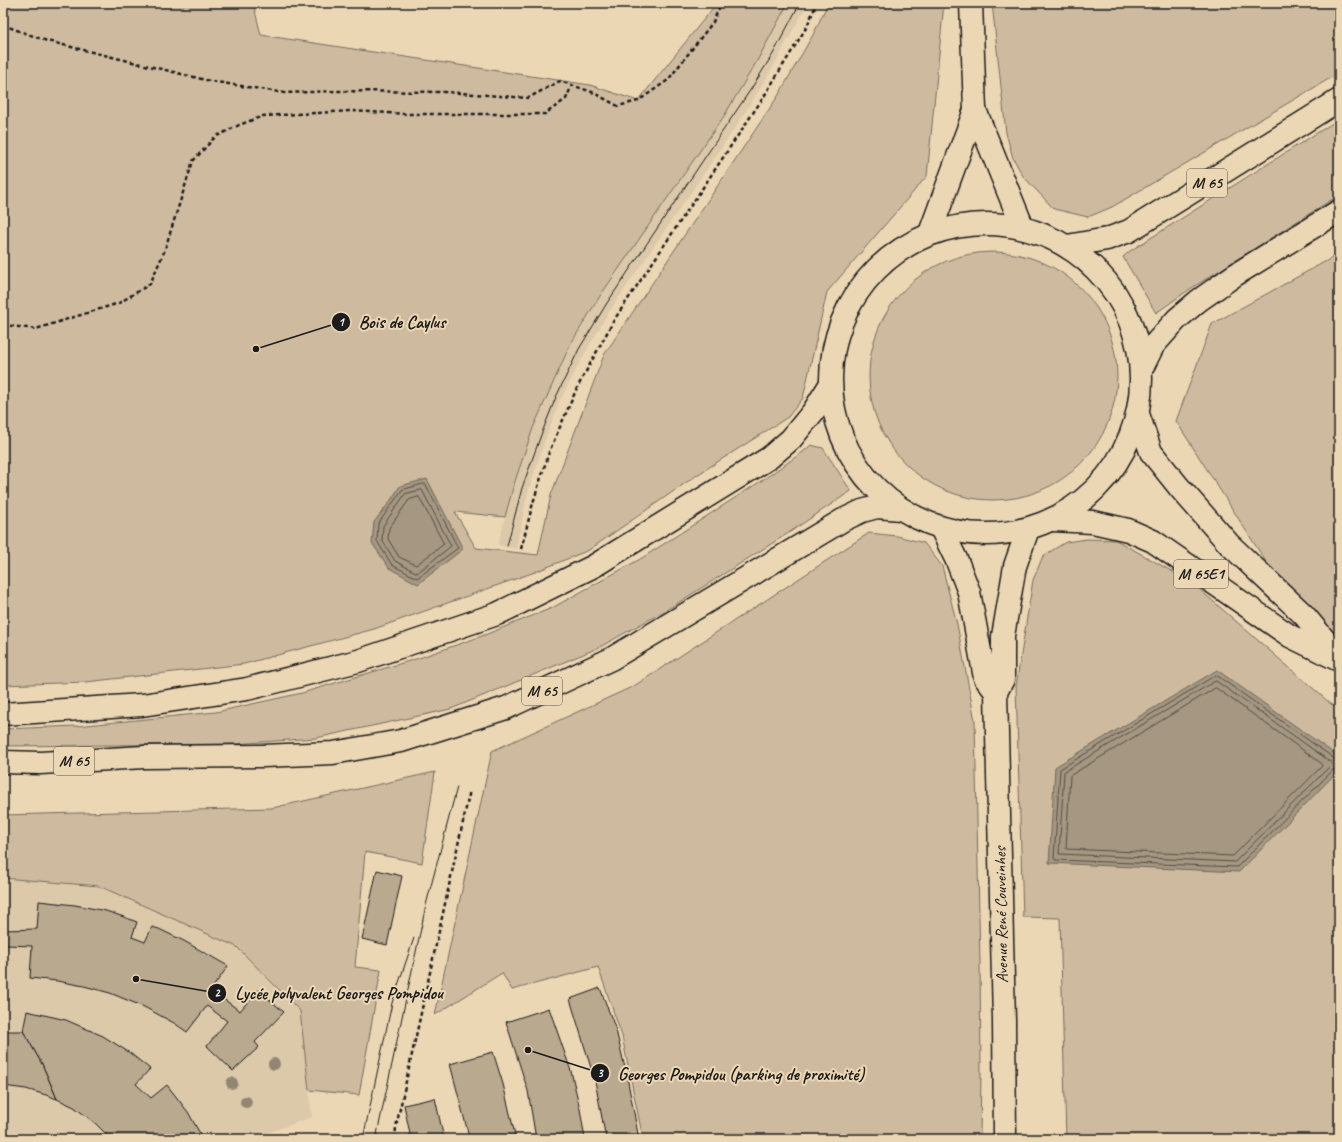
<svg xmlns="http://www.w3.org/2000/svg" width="1342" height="1142" font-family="Caveat,sans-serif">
	<rect width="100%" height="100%" fill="#ecd7b5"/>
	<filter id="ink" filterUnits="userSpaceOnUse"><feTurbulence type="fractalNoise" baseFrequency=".025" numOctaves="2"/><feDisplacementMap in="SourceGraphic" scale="8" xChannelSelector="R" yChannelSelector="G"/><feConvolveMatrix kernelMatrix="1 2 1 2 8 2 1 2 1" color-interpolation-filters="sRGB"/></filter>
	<g filter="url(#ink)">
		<g fill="#dcc9aa">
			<polygon points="788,3 808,3 772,69 737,125 607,315 583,357 560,400 544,443 527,496 516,549 498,545 514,484 533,428 570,345 600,296 757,61"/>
			<polygon points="3,878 99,886 237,947 300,1011 312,1117 251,1139 3,1139"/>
		</g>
		<g fill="#cebb9f" stroke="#756c5e">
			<polygon points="3,3 253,3 261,35 590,85 638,101 717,3 788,3 757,61 724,116 600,296 570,345 533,428 514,484 505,517 455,512 476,548 538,555 551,495 604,355 778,96 814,33 828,3 944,3 927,176 827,292 803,398 788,417 697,475 589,550 535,572 374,629 244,664 86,682 3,685"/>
			<polygon points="992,3 1339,3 1339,73 1112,207 1088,217 1054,209 1023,176 1013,158 1006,133"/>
			<polygon points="1339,119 1339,195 1190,289 1156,313 1123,257 1130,251"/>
			<circle cx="993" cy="376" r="124"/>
			<polygon points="1339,254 1339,676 1176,421 1212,324"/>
			<polygon points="811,445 823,448 851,491 787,534 668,609 598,648 451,709 316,738 234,744 3,746 3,729 77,726 216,712 302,693 419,658 482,636 552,608 642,558 761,481 803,452"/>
			<polygon points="869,533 897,536 924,543 942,566 957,624 975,721 980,964 981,1074 980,1139 643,1139 622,1036 598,967 512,990 502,973 435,1015 492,751 634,686"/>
			<polygon points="1087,539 1116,540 1191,582 1339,711 1339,1139 1066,1139 1060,918 1023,917 1016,686 1033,580 1043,556 1066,542"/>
			<polygon points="435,772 422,863 365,852 355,967 381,970 359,1095 309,1090 300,1011 237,947 99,886 3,878 3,815 272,808"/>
		</g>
		<g fill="#a59781" stroke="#6e6659">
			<polygon points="427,479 463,549 418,584 389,568 372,543 374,522 389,503 400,486"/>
			<polygon points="1217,670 1339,757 1339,770 1239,872 1049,863 1055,767"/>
		</g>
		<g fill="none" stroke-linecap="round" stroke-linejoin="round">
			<g stroke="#534d44" stroke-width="1">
				<polygon points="424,484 426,485 458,548 417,578 392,565 377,541 378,524 402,490"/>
				<polygon points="422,490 451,546 417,573 395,561 382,540 383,526 405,494"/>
				<polygon points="419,497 444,544 416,565 399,557 388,539 389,528 409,500"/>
				<polygon points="1216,681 1331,762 1331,765 1235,862 1059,854 1064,772"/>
				<polygon points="1216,688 1321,763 1322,766 1233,856 1066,849 1070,776"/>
				<polyline points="1339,760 1335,759 1216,675 1060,769 1054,858 1055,860 1237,867 1334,769 1339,767"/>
			</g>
		</g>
		<g fill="#b8a98f" stroke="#1c1c1c">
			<polygon points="377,870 402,876 387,945 362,939"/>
			<polygon points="39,901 75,905 106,911 124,917 137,922 132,937 145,942 152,927 159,929 184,941 228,966 211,990 240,1011 258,990 284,1012 255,1042 259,1047 233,1071 207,1046 227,1021 207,1006 187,1032 174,1023 144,1007 110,993 84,986 57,981 30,978 32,946 6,945 6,977 3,977 3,930 37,929"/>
			<polygon points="600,988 616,1030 626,1072 639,1139 606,1139 595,1081 570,999"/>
			<polygon points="549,1008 571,1071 580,1109 585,1139 536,1139 528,1091 506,1022"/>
			<polygon points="27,1011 66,1020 103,1036 130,1053 150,1069 136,1084 151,1098 167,1085 188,1112 203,1139 111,1139 96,1124 86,1116 74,1107 57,1099 42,1064 23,1031"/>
			<polygon points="3,1025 3,1031 23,1031 42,1064 57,1099 46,1095 26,1089 3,1086"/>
			<polygon points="493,1052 503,1084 516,1139 469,1139 467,1129 450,1064"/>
			<polygon points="435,1098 444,1139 411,1139 404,1105"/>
		</g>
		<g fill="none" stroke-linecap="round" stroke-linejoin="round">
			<g stroke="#1c1c1c" stroke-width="25">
				<g id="minor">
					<polyline points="971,3 975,110 1023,228"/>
					<polyline points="930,233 975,110"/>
				</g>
			</g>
			<g stroke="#1c1c1c" stroke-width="25">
				<g id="major">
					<circle cx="986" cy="379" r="155"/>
					<polyline points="1067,246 1107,239 1129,231 1339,100"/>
					<polyline points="1141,370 1153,346 1177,319 1198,301 1235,275 1339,211"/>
					<polyline points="1138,414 1151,452 1179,487 1229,544 1304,615 1338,656"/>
					<polyline points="1053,520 1093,522 1128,530 1153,541 1290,636 1339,660"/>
					<polyline points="941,528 957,561 969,592 985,678 996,692"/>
					<polyline points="3,714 142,705 247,689 358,661 497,614 594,566 769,458 791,439 813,412 830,385"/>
					<polyline points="3,762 40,763 144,757 263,756 333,753 401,741 506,708 611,659 843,520 862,511 877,507 901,509"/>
					<polyline points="1005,1139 1004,1020 996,692 1003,679 1003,636 1015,566 1028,529"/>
				</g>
			</g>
			<g stroke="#1c1c1c" stroke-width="2.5" stroke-dasharray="4 3" stroke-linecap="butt">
				<polyline points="3,25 47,41 210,81 285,93 336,91 445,92 528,98 560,81 592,92 618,106 638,101 668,80 713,22 721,3"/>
				<polyline points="3,325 36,329 119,303 150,284 164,252 193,161 215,137 239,125 263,116 351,111 408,114 545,114 566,99 572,85"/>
				<polyline points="521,549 533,503 549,452 577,388 614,320 763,98 806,28 817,3"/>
				<polyline points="395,1139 396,1127 470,790"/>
			</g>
			<use href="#minor" stroke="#ecd7b5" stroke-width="22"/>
			<use href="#major" stroke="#ecd7b5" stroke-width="22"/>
			<g stroke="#1c1c1c" stroke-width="1">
				<polyline points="507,546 522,488 541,435 556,397 579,349 607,303 751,89 773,54 800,3"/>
				<polyline points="363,1139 392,1003 414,938"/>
				<polyline points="376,1139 426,905 457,787"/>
			</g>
		</g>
		<g fill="#928673">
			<circle cx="274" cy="1064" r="6"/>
			<circle cx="232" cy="1083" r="6"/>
			<circle cx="246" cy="1102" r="6"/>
		</g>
	</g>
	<g text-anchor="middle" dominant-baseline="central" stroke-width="4" stroke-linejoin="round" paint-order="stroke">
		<g fill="#ecd7b5" stroke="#5a544a" stroke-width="1">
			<rect x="1187" y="169" width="40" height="28" rx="3"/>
			<rect x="1174" y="560" width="54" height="28" rx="3"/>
			<rect x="522" y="677" width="40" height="28" rx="3"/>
			<rect x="54" y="747" width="40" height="28" rx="3"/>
		</g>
		<g font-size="16" font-weight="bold" fill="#1c1c1c">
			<text x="1207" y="183">M 65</text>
			<text x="1201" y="574">M 65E1</text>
			<text x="542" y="691">M 65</text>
			<text x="74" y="761">M 65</text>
		</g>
		<g font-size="17" fill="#1c1c1c" stroke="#ecd7b5">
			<text transform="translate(1001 915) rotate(-91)">Avenue René Couveinhes</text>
		</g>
	</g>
	<path fill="none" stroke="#1c1c1c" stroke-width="1.5" d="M256 349L341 322M136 979L217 993M528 1050L600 1073"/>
	<g fill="#1c1c1c" stroke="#ecd7b5" stroke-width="1.5">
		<circle cx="256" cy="349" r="4"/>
		<circle cx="136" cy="979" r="4"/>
		<circle cx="528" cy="1050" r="4"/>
		<circle cx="341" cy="322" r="10"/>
		<circle cx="217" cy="993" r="10"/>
		<circle cx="600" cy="1073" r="10"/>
	</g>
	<g font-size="12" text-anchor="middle" font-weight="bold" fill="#fff">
		<text x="341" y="326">1</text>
		<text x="217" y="997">2</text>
		<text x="600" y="1077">3</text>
	</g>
	<g font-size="18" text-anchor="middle" font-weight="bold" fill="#1c1c1c" stroke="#ecd7b5" stroke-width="4" stroke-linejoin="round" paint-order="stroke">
		<text x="402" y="328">Bois de Caylus</text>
		<text x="339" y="999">Lycée polyvalent Georges Pompidou</text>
		<text x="741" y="1080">Georges Pompidou (parking de proximité)</text>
	</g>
	<rect width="1342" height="1142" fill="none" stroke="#ecd7b5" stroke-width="16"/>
	<rect x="8" y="8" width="1326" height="1126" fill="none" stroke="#1c1c1c" stroke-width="1.5" filter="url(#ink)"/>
</svg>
